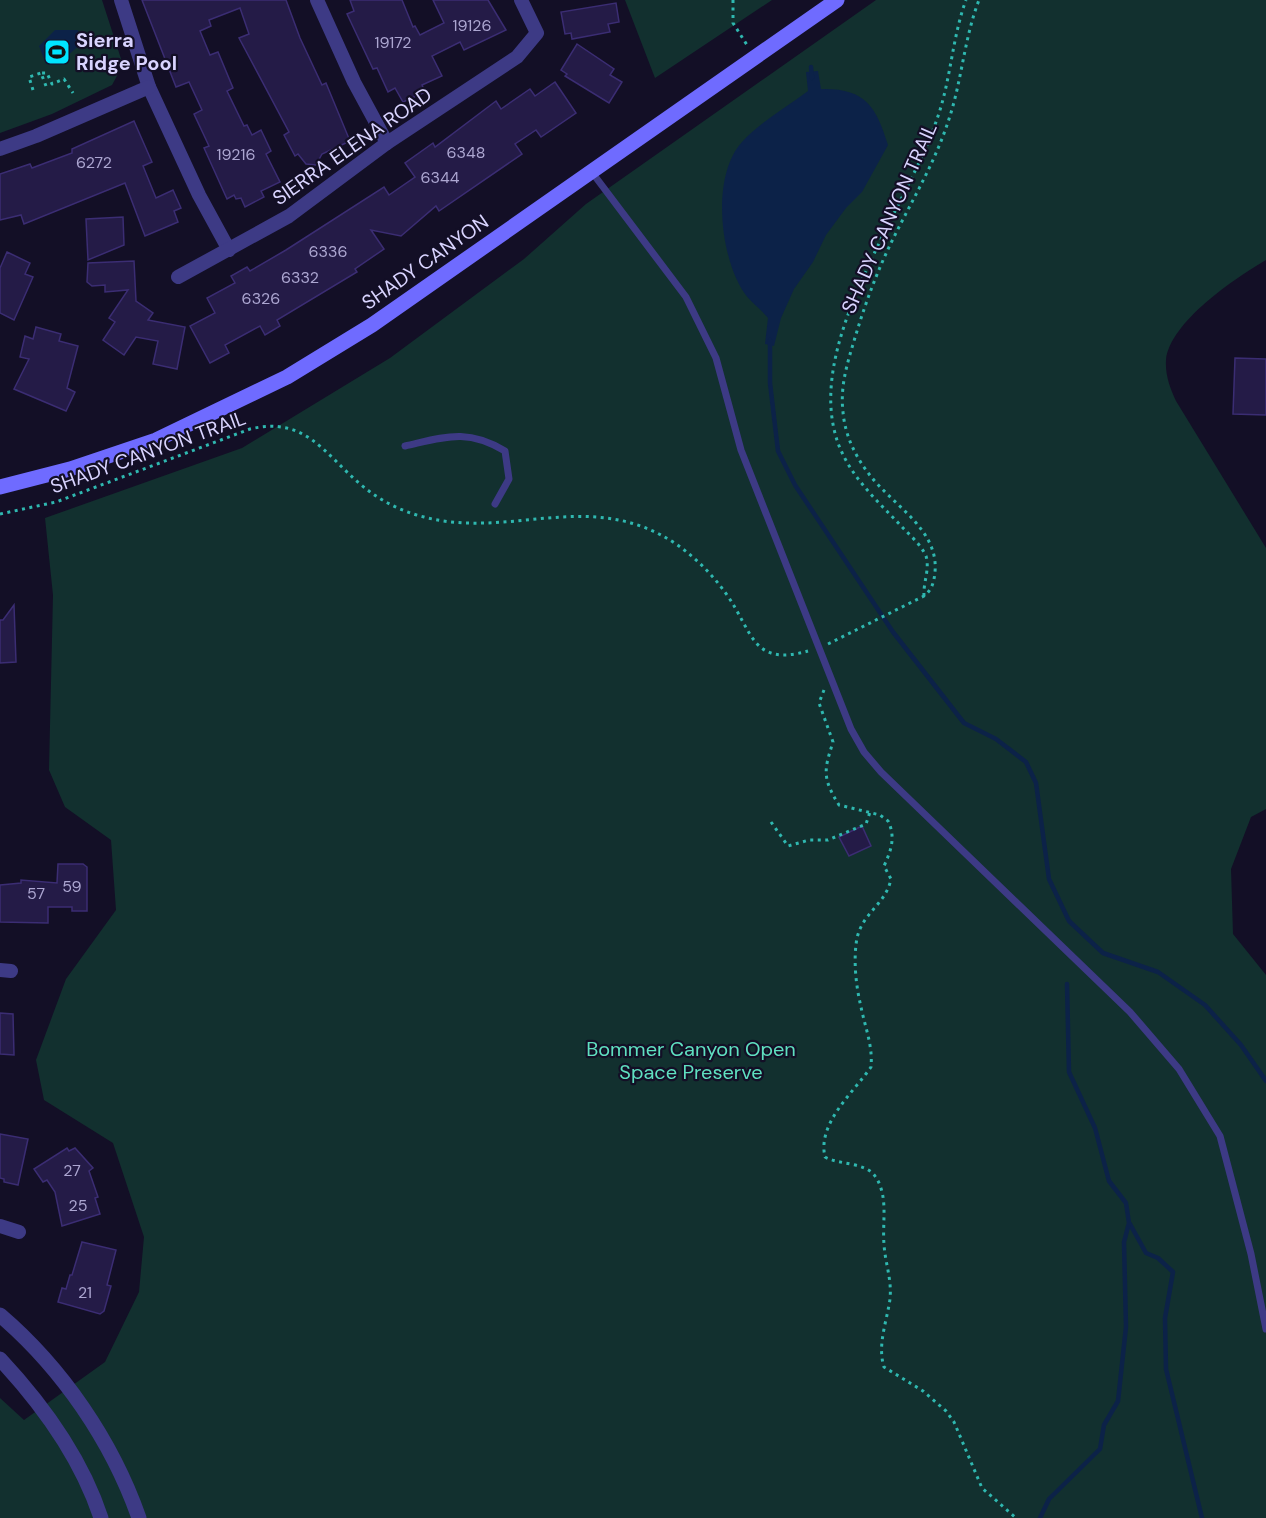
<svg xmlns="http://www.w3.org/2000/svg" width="1266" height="1518" font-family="'DM Sans',sans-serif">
	<rect width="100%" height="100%" fill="#130f26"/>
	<g fill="#12302f">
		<polygon points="0,0 102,0 123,65 112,85 52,114 0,133"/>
		<polygon points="625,0 772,0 655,78"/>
		<path d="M876,0H1266V260C1235,278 1170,322 1166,360C1165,375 1170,388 1176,401L1266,548V809L1251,817L1231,869L1233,934L1266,975V1518H0V1398L24,1420L105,1362L139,1292L144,1237L113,1143L44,1100L36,1060L66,979L116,910L111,840L65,807L49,770L53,595L45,518L242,448L390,358L524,259L586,204Z"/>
	</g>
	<g fill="#0c2248">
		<polygon points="55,30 78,30 82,43 66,57 56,57 53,65 46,64 39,46"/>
		<path d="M818,71L821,89C865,88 876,106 888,145L862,192L846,208L826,235L813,262L794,289L781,318L774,346L765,344L768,318C760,308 749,301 743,291C720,255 711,176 742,142C760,122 787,107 808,91L806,72Z"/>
	</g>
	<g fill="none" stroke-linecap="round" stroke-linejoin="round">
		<g stroke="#0c2248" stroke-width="4.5">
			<polyline points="811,67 812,78"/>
			<polyline points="770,340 770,383 778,451 795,485 893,632 964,723 996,739 1026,762 1036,783 1049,879 1069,921 1103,953 1158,972 1205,1005 1241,1045 1266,1081"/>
			<polyline points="1130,1224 1146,1253 1158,1258 1173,1272 1165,1318 1166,1369 1202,1518"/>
			<polyline points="1040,1518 1049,1499 1100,1449 1104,1425 1118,1401 1126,1327 1124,1242 1129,1223 1126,1203 1109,1181 1095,1128 1069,1072 1067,984"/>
		</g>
	</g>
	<g fill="#241b47" stroke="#3b2d73" stroke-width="1.5">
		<polygon points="142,0 286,0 300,38 322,85 326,83 350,141 322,154 316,165 306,164 298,154 295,156 284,135 289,132 239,38 249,34 240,8 209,20 211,26 200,31 210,55 218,52 233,88 227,91 244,126 247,125 252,135 261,130 271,151 266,154 280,182 261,191 264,197 245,207 241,198 236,199 234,195 227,199 204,148 209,146 194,114 202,110 189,82 176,87"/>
		<polygon points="350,0 402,0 413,27 415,26 420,35 444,23 433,0 488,0 506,30 464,50 460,42 432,56 442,76 422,85 425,92 403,102 395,88 388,92 377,68 373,69 347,14 354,11"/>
		<polygon points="616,3 619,22 608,24 610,32 572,39 571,33 565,34 561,12"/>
		<polygon points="577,44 614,69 610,75 622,82 609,103 565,76 567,74 561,70"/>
		<polygon points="555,82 576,113 541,137 536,130 515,144 522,154 439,211 436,206 401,236 371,230 384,249 355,269 357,272 277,320 280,326 265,335 260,326 225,345 229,353 210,363 190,326 215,313 207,298 235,283 231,276 247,267 250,271 286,250 384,187 389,195 415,177 405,163 433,143 435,147 496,101 501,109 530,89 535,96"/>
		<polygon points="134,121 152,162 143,166 156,198 173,190 181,208 174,211 178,222 145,236 125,183 24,224 21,215 0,220 0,174 30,164 32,168 72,153 72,149"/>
		<polygon points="123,217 124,245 88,260 86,219"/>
		<polygon points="7,252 30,263 25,274 33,277 14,320 0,313 0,268"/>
		<polygon points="134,261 136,301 153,313 148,320 185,327 177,369 153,364 158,341 136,337 124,355 103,340 115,322 109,318 128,290 105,292 105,285 92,286 87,282 88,263"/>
		<polygon points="36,327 61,334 59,341 78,346 67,388 75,392 66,411 14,389 29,359 20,357 25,336 33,339"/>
		<polygon points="1235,358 1266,359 1266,415 1233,414"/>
		<polygon points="14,605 16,662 0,663 0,620 3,620"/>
		<polygon points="862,826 871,846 849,856 839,837"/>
		<polygon points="58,864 83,864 87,867 87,911 72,911 72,907 48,907 48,923 0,922 0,885 21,883 21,880 57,883"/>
		<polygon points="0,1013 13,1014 14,1055 0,1054"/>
		<polygon points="0,1134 28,1139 18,1185 4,1182 4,1179 0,1178"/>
		<polygon points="67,1148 69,1151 75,1148 93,1168 89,1171 98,1197 95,1198 100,1214 62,1226 55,1192 47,1180 43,1182 34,1169"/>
		<polygon points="82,1242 116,1250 107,1285 111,1286 104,1311 100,1314 58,1302 62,1288 66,1289 70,1275 72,1275"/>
	</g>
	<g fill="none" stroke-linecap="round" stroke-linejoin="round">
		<g stroke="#2fb8b0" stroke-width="3" stroke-dasharray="3 4.5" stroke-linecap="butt">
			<polyline points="733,0 733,23 747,45"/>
			<polyline points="46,86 41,73 47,73 52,84 64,79 73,93"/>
			<polyline points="33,90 29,77 41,73"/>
			<path d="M0,514L56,502L250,429C305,416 324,453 360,484C379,500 400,511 424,517C511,540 591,487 676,544C696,558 713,575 727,595C753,632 752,667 808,651"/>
			<path d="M924,596C923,583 930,569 926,556C921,545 911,536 903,528C875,498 843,471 834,429C812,333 907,207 937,119C951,80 952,38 966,0"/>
			<path d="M828,644L924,596C932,590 934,582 935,572C939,529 892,505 869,474C855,456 845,435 843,412C840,387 847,364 854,341C864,307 876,274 891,243C911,202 935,163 949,119C962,80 964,39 979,0"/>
			<path d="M824,690L819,703L833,742C824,770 822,778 839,805L880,815L888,821C896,837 891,851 884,866L891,879C886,904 863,912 857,938C853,960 856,986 861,1007C865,1027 873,1046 871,1067C854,1092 817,1123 825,1157C839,1165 865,1162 875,1176C889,1196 882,1222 884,1244C885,1263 892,1279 890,1299C887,1321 877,1345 884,1367L923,1391L946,1411L954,1422L982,1488L1016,1518"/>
			<polyline points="771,822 788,846 809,840 828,840 866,824 870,812"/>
		</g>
		<g stroke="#3d3a85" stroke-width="7">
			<polyline points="591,171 686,297 716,358 741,450 851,729 864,752 881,772 1130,1012 1179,1069 1220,1136 1251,1254 1266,1329"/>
			<path d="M405,446C445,437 467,428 505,451L509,479L495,504"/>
		</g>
		<g stroke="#3d3a85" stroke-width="14">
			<polyline points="121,0 149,87 199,195 229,250"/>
			<polyline points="317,0 354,82 387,143"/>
			<polyline points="0,149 36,136 149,87"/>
			<polyline points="178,277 289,216 387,143 517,57 537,33 521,0"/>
			<polyline points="0,970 11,971"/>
			<polyline points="0,1226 19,1232"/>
		</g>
		<g stroke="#3d3a85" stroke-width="15">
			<path d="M0,1315C62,1368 112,1441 139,1518"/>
			<path d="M0,1359C43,1405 81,1457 101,1518"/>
		</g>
		<polyline stroke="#6f6bff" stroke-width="15" points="0,487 70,469 156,440 287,377 372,325 837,0"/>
	</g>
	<defs>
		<g id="stadium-square" transform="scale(1.35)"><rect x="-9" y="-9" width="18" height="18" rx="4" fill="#00e5ff" stroke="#130f26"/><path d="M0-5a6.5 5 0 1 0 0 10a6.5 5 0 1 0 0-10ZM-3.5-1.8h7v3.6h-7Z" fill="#111"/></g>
	</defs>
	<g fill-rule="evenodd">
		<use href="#stadium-square" x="57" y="52"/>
	</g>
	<g text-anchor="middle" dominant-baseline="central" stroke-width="4.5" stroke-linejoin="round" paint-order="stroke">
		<g font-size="16" fill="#aca6d1">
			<text x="472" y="25">19126</text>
			<text x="393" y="42">19172</text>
			<text x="466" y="152">6348</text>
			<text x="236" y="154">19216</text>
			<text x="94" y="162">6272</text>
			<text x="440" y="177">6344</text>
			<text x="328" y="251">6336</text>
			<text x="300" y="277">6332</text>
			<text x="261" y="298">6326</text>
			<text x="72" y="886">59</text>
			<text x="36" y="893">57</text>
			<text x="72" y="1170">27</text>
			<text x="78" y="1205">25</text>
			<text x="85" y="1292">21</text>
		</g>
		<g font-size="20" font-weight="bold" fill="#d9d4ff" stroke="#130f26" text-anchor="start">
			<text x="76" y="40">Sierra<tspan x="76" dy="23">Ridge Pool</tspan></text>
		</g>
		<g font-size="20" fill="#d9d4ff" stroke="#130f26">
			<text transform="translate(352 146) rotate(-35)">SIERRA ELENA ROAD</text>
			<text transform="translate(889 218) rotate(-66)">SHADY CANYON TRAIL</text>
			<text transform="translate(425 262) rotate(-35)">SHADY CANYON</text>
			<text transform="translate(148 452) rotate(-20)">SHADY CANYON TRAIL</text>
		</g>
		<g font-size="20" fill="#5fe0c0" stroke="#130f26">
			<text x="691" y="1049">Bommer Canyon Open<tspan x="691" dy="23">Space Preserve</tspan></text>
		</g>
	</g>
</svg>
